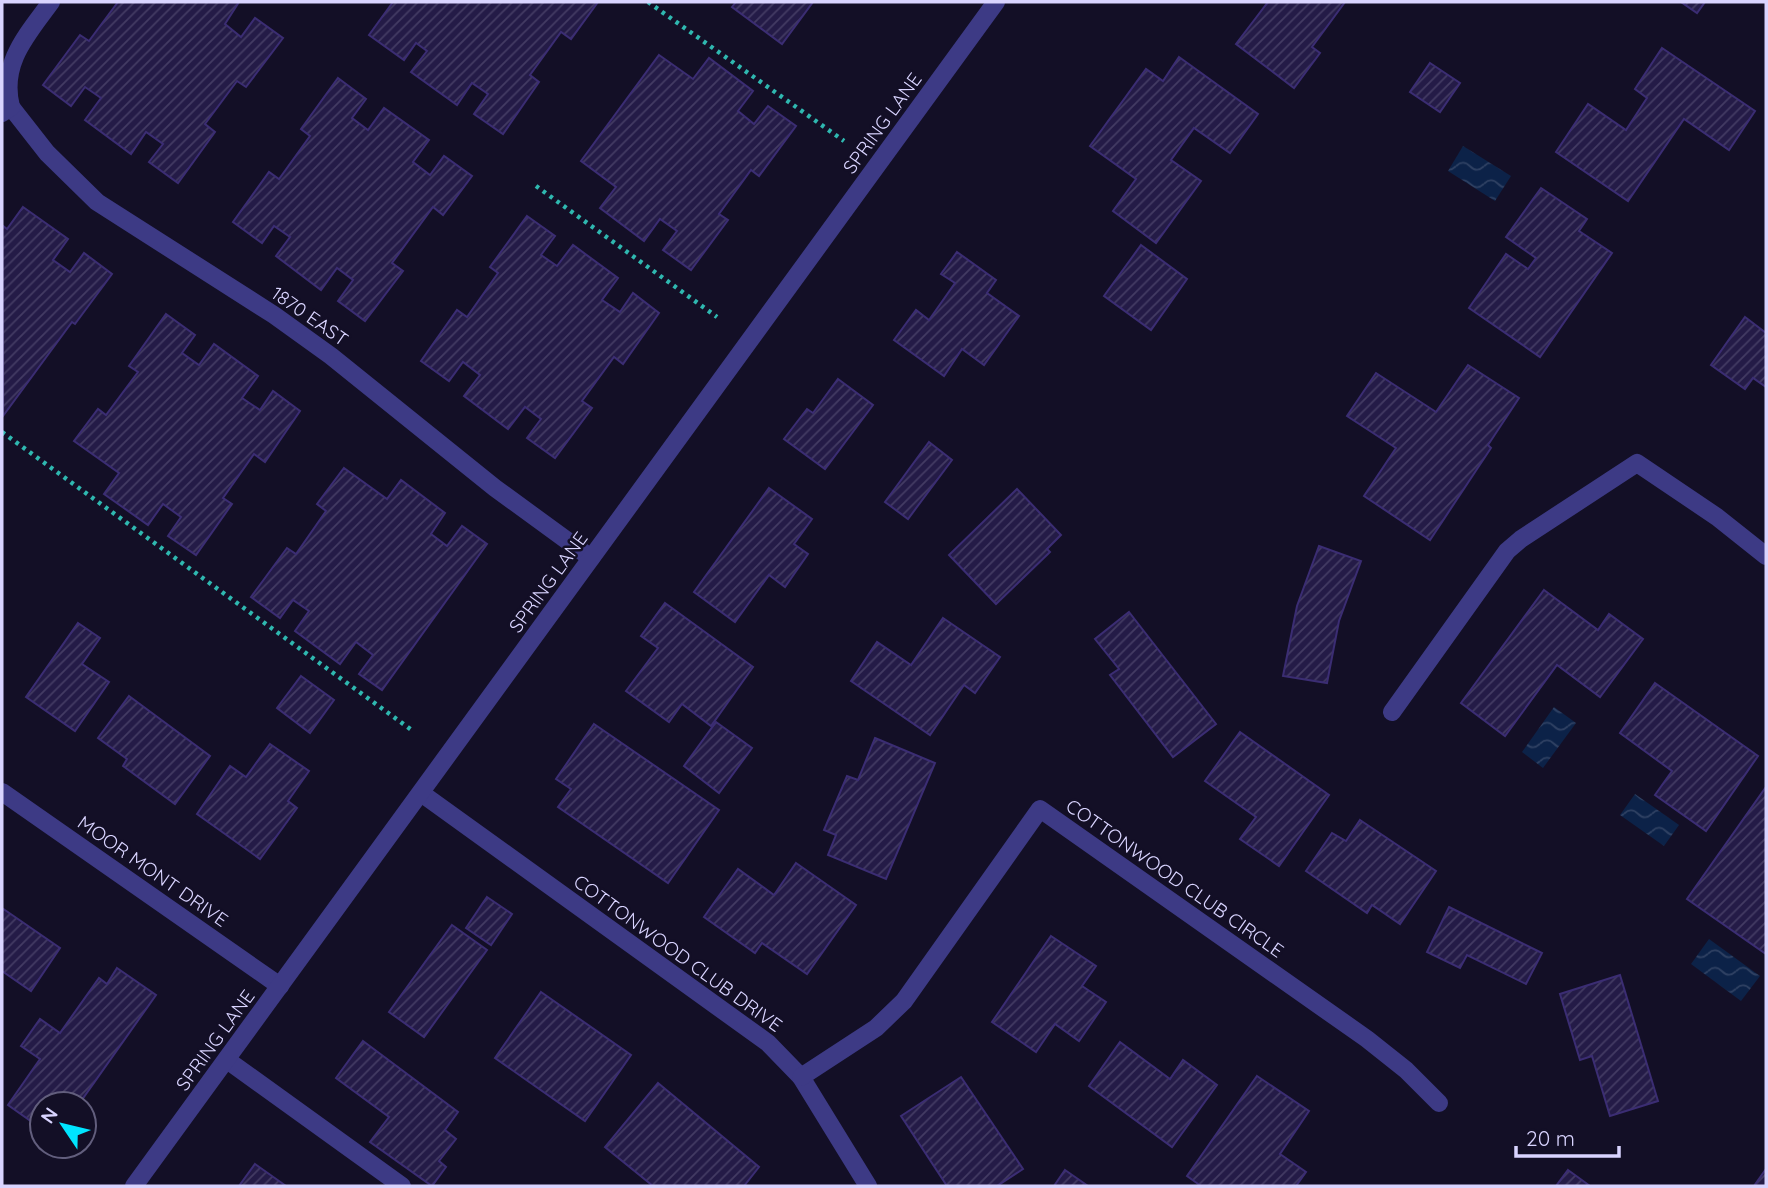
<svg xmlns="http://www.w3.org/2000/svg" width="1768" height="1188" font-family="Quicksand,sans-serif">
	<defs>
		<pattern id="water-waves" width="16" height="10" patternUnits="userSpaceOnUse" patternTransform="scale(1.75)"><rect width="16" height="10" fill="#0c2248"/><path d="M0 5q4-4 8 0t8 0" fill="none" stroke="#2f4163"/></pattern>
		<pattern id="building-hatch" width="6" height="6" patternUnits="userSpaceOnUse" patternTransform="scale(1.75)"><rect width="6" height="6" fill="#241b47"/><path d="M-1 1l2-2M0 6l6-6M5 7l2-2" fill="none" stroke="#433b63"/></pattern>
	</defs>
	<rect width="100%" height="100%" fill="#130f26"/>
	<g fill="url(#water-waves)">
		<polygon points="1463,146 1511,176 1495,201 1448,171"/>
		<polygon points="1554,707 1576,723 1543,768 1522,752"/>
		<polygon points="1635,794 1679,825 1664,846 1620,815"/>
		<polygon points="1709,939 1760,976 1741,1001 1691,964"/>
	</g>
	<g fill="url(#building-hatch)" stroke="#3b2d73" stroke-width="2">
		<polygon points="118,2 239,2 225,24 241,37 255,18 283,38 246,87 237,81 205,124 215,132 178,183 149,162 163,144 146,132 131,154 85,120 101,98 85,87 71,106 43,85 80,35 89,41"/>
		<polygon points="393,2 598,2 571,39 561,32 530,75 539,82 503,134 474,114 488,94 472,83 457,105 411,72 427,51 416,43 404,60 369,35"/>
		<polygon points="736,2 813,2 782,44 732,7"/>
		<polygon points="1268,2 1345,2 1312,47 1320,53 1294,88 1236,44"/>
		<polygon points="1681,2 1705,2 1697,13"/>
		<polygon points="1662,48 1755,111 1729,150 1684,119 1628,201 1556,152 1588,104 1626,130 1647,98 1635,89"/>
		<polygon points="659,55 693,79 709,58 753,91 738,111 754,124 768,106 796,126 759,176 751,170 719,214 728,220 691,270 663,250 677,231 660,219 644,241 600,208 616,187 581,161"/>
		<polygon points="1179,57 1258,114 1230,153 1194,128 1171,160 1201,181 1156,243 1113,211 1136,179 1090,146 1146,69 1163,81"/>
		<polygon points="1430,63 1460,83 1440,112 1410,92"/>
		<polygon points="338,78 366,99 352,118 368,130 384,108 429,140 413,162 430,175 444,156 472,176 443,215 433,207 392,263 403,271 365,321 338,301 353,280 337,268 321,290 276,256 290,237 274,226 262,243 233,222 269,172 279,179 310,136 301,129"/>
		<polygon points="1541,188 1587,219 1579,231 1612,253 1540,357 1469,308 1506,254 1528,269 1536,258 1506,237"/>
		<polygon points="23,207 68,239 53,260 70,272 84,253 112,274 75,324 72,322 3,416 2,225 7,229"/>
		<polygon points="527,216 555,236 541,255 557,266 573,245 618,278 602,300 620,312 633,293 659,313 623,364 614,357 582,401 592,408 555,458 527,438 541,419 525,407 508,429 464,396 480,375 463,362 449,381 421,361 457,310 467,317 498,273 490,267"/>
		<polygon points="1141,245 1187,279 1151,330 1104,296"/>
		<polygon points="957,252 996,280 987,293 1019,316 984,365 962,349 944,376 894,340 916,310 929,320 955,283 941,274"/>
		<polygon points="166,314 195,335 182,353 199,365 214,344 258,376 242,398 260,410 273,391 300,411 265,462 254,454 223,498 232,504 196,555 168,536 181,517 163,504 148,525 104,494 119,473 74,441 98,409 106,415 138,372 129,366"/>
		<polygon points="1745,317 1766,333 1766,387 1753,378 1745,389 1711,365"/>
		<polygon points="1468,365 1519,398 1488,445 1491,448 1430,540 1364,496 1396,448 1347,416 1376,373 1436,412"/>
		<polygon points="838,379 873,405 825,469 784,439 807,409 813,413"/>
		<polygon points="929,442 952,460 908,519 885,502"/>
		<polygon points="344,468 387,499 401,480 445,513 431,534 447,546 462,526 487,544 382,690 359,674 373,655 356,642 340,664 295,631 309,611 293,600 280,618 251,597 287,548 296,554 326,511 317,504"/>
		<polygon points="769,488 812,519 794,544 808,554 785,587 769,575 735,622 694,592"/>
		<polygon points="1017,489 1061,535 1047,549 1050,552 996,604 949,555"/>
		<polygon points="1319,546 1361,561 1339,621 1327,683 1283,676 1297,606"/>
		<polygon points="1544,590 1598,630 1609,614 1643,639 1600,697 1557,665 1505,736 1461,703"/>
		<polygon points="665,603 753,667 711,726 682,704 669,722 626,691 658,648 641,636"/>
		<polygon points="1129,612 1216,724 1173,757 1110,675 1119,669 1095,639"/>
		<polygon points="943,618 1000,657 975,693 964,685 930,735 851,681 877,642 911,665"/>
		<polygon points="78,623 100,638 82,664 109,682 75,731 26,697"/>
		<polygon points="301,676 334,700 310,733 277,708"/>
		<polygon points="1655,683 1758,756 1706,831 1655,795 1672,771 1620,733"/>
		<polygon points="129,696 210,756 175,804 123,766 127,759 98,738"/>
		<polygon points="716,722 752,748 719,793 684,766"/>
		<polygon points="594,724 719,810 668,883 558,807 571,789 556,779"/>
		<polygon points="1240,732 1329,795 1279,866 1240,839 1256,817 1205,781"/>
		<polygon points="875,738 935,763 886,879 828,855 836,835 824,830 847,776 858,780"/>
		<polygon points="270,744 309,771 288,801 297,808 260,859 197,814 230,766 246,777"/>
		<polygon points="1766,787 1766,954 1687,899"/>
		<polygon points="1360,820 1436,871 1400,924 1372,905 1367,913 1306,871 1332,833 1346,841"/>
		<polygon points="796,863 856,905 807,974 762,943 755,953 704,917 738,869 774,895"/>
		<polygon points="487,897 512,914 491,945 466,928"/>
		<polygon points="1449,907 1542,953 1526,984 1467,955 1460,968 1427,952"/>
		<polygon points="2,908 60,948 31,991 2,971"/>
		<polygon points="452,925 487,950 424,1037 389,1012"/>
		<polygon points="1051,936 1096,966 1082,986 1106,1002 1079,1041 1055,1024 1036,1052 992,1022"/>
		<polygon points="117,968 156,995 79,1104 42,1104 42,1129 8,1105 40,1059 21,1046 40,1019 60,1033 99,978 107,984"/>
		<polygon points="1620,975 1658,1101 1610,1116 1592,1056 1580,1060 1560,994"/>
		<polygon points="541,992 631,1055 585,1121 495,1058"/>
		<polygon points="363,1041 458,1112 445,1130 456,1139 439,1161 446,1167 432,1186 370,1142 389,1117 336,1078"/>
		<polygon points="1120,1042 1170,1079 1183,1060 1217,1085 1172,1147 1089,1086"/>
		<polygon points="1257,1076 1309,1111 1280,1154 1306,1172 1296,1186 1201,1186 1187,1176"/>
		<polygon points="961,1077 1023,1169 997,1186 947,1186 901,1116"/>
		<polygon points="658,1083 759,1167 744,1186 653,1186 605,1147"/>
		<polygon points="255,1164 286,1186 239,1186"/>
		<polygon points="1766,1169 1766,1186 1754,1186"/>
		<polygon points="1065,1170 1088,1186 1054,1186"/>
		<polygon points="1568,1170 1590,1186 1556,1186"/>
	</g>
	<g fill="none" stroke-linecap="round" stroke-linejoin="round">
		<g stroke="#2fb8b0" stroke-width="4.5" stroke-dasharray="3.5 5" stroke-linecap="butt">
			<polyline points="648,2 844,141"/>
			<polyline points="536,186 717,317"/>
			<polyline points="2,432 413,731"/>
		</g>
		<g stroke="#3d3a85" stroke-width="18">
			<polyline points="11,107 47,153 97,202 274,315 331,356 495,488 591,558"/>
			<path d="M2,113L11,107C0,63 27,35 51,2"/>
			<polyline points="1392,712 1507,551 1521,539 1637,463 1717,517 1766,556"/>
			<polyline points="2,792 280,986"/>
			<polyline points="421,793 768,1043 801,1077 868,1186"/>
			<polyline points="227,1060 402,1186"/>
			<polyline points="801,1077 876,1028 904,1001 1040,809 1367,1039 1406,1070 1439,1103"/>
			<polyline points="134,1186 996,2"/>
		</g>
	</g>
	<g text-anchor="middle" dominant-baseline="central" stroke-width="5" stroke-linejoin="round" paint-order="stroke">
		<g font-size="19" fill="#d9d4ff" stroke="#130f26">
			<text transform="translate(882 123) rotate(-54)">SPRING LANE</text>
			<text transform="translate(310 316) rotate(35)">1870 EAST</text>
			<text transform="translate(548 582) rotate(-54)">SPRING LANE</text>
			<text transform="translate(153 871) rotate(35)">MOOR MONT DRIVE</text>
			<text transform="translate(1175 878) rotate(35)">COTTONWOOD CLUB CIRCLE</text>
			<text transform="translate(678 953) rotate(36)">COTTONWOOD CLUB DRIVE</text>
			<text transform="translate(215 1040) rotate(-54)">SPRING LANE</text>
		</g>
	</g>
	<rect width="1768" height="1188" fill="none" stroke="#d9d4ff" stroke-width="7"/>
	<g transform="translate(63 1125) rotate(305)"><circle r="33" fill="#130f26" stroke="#625e7d" stroke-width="2"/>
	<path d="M0-5L12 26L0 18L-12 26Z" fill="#00e5ff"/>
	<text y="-10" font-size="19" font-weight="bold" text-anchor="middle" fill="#d9d4ff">N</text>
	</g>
	<path d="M1516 1146v10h103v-10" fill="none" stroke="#d9d4ff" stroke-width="3.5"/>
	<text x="1526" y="1146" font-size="21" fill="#d9d4ff" stroke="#130f26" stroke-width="5" paint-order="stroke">20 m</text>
</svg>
